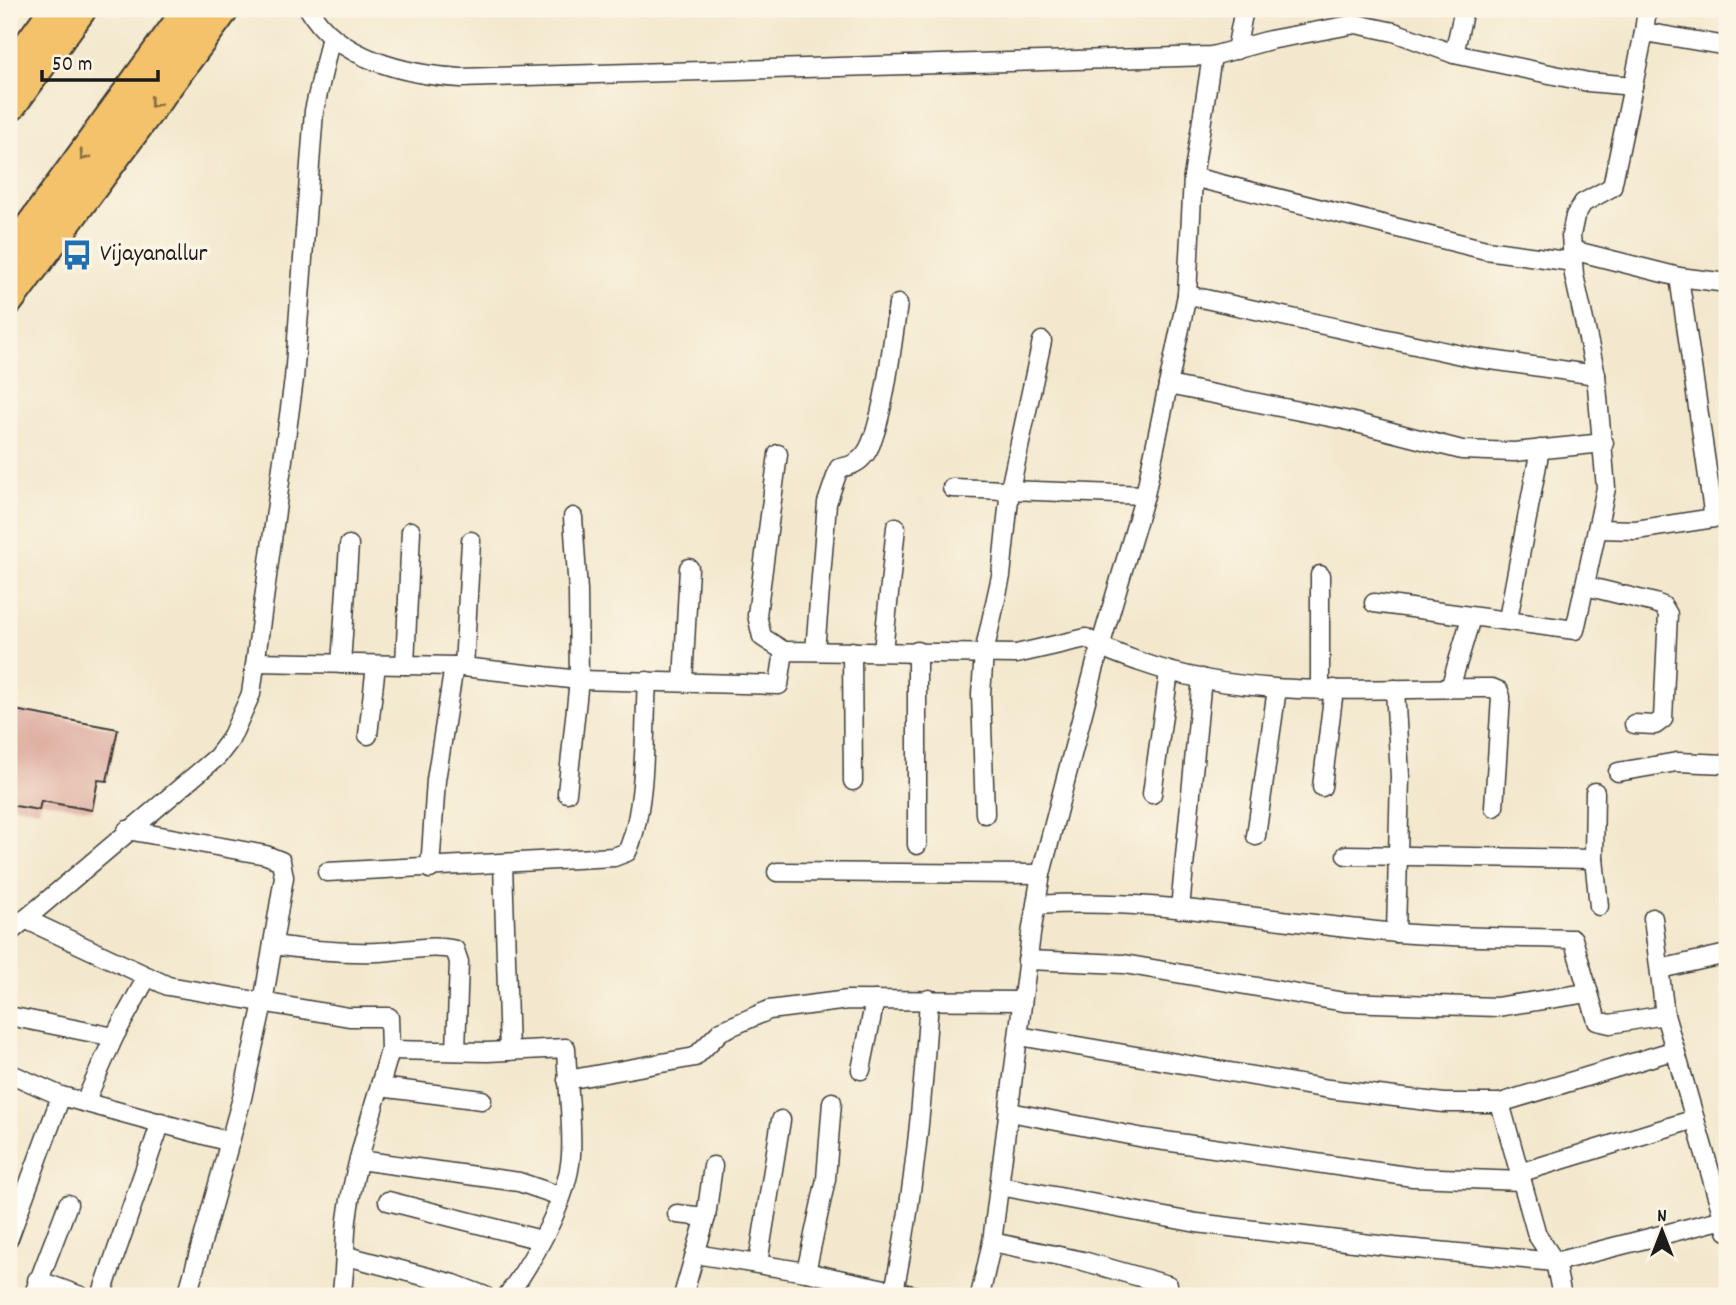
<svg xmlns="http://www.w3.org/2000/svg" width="1736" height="1305" font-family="Dekko,sans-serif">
	<rect width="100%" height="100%" fill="#fcf5e5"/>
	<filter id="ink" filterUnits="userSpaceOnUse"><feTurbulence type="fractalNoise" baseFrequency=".0143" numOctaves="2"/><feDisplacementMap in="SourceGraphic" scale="14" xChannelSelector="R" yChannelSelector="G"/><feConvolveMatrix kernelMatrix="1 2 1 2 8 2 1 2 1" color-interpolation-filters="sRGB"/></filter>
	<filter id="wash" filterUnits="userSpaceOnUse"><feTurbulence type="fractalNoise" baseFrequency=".00686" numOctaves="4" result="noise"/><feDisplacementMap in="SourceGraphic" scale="28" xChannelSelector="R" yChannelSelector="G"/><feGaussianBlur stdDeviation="1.57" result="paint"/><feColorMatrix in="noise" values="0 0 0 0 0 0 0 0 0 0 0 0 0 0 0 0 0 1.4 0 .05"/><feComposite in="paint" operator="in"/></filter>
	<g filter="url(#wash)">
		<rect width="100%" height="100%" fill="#f3e8cd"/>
		<g id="blocks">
			<polygon fill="#ddac9f" points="9,709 118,729 107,781 98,780 92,810 41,801 39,810 9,805"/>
		</g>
	</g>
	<g filter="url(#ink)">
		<use href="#blocks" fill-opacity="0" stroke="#3c3b37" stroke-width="2"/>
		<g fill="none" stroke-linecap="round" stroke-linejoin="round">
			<g stroke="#3c3b37" stroke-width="21">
				<g id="minor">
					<path d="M309,9C337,59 408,75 461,78L1212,56L1270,40L1356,24L1394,32L1454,54L1588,82L1633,86L1644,32L1727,46"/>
					<polyline points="1644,32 1647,9"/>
					<polyline points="1236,50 1244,9"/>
					<polyline points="1454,54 1464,9"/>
					<polyline points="1193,177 1486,250 1573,262"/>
					<polyline points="1572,250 1679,277 1727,283"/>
					<polyline points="1187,295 1470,357 1596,375"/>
					<polyline points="1168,385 1345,420 1462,450 1514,452 1604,443"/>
					<polyline points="778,454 757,615 762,637 784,651"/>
					<polyline points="952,488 1145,495"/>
					<polyline points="1598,529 1636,530 1714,518 1679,277"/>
					<polyline points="1586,586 1655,603 1663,606 1668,614 1663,719 1655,725 1634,724"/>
					<polyline points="1374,603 1575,630 1606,488 1596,375 1574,275 1571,235 1575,216 1583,203 1612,187 1633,86"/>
					<polyline points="1508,619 1540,449"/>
					<path d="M815,651L827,503L839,468C851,466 859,463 866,453C883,429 893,337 898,304"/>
					<polyline points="852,651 853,781"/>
					<polyline points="883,651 896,527"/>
					<polyline points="917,651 917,845"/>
					<path d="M256,662L454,666L579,680L779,685L784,651L1016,654L1086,638C1103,649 1121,655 1140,662C1253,702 1375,687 1492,688L1499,691L1501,697L1494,807"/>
					<polyline points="341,664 349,545"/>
					<polyline points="405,665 411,531"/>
					<polyline points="464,667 471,541"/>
					<polyline points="683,682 689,568"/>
					<polyline points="1450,688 1471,618"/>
					<polyline points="1395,689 1400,776 1396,933"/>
					<polyline points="1320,690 1320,575"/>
					<polyline points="368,735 376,665"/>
					<polyline points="1618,772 1677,762 1727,764"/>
					<polyline points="1322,787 1334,689"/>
					<polyline points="567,793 579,680 578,591 573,517"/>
					<polyline points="1152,794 1169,672"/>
					<polyline points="985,814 981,694 984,653 1001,576 1010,489 1042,341"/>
					<polyline points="127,830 266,855 281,861 284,877 263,1003 242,1098 187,1296"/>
					<polyline points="1256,836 1277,689"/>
					<polyline points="1346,855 1594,859 1595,792"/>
					<polyline points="1594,859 1599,906"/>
					<polyline points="503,865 509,1051"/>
					<polyline points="430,869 436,780 454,666"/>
					<path d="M327,872L614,857L627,852C647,809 644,729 647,681"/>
					<polyline points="777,872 1041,874"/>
					<path d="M1037,905C1158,897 1277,923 1398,933C1456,938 1515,937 1573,939L1597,1021L1610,1024L1665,1015"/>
					<polyline points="1180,909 1202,678"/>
					<polyline points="1653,918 1665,1015 1727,1231"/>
					<path d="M25,919L168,986L349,1017H389L390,1050L487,1052L566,1048C567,1083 573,1120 571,1155C568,1200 533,1261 507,1296"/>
					<polyline points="9,933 217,757 230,740 251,694 294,379 314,111 331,36"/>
					<path d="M273,945C307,950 343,953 378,952C403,951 431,944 455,950L459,962L456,1051"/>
					<polyline points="1027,960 1124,964 1344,1002 1497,1007 1587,993"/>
					<polyline points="1660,969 1727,954"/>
					<polyline points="9,1016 114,1037"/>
					<polyline points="1019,1036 1329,1089 1444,1103 1500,1103 1675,1050"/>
					<polyline points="861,1070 875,1000"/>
					<polyline points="9,1073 61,1096 230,1142"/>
					<polyline points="567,1080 695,1057 721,1031 769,1010 848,1000 1022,1001"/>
					<polyline points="380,1087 482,1100"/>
					<polyline points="85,1102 114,1037 147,977"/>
					<polyline points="1500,1103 1537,1235 1555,1262 1562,1296"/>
					<polyline points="1010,1112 1144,1138 1413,1177 1522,1181"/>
					<polyline points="359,1160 519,1182 560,1196"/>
					<polyline points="713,1166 706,1217 695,1254 806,1272 917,1296"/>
					<polyline points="1519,1173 1695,1119"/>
					<polyline points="1000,1186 1197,1223 1395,1247 1555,1262 1724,1219"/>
					<polyline points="388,1201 541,1240"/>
					<polyline points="677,1214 706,1217"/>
					<polyline points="9,1238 61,1096"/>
					<polyline points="992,1242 1083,1261 1168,1285"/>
					<polyline points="347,1256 454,1284 485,1296"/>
					<polyline points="758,1263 781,1120"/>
					<polyline points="806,1272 826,1179 832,1102"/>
					<polyline points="37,1280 81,1296"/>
					<path d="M894,1291C914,1194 923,1097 929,999"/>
					<polyline points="33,1296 68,1204"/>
					<polyline points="101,1296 161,1122"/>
					<path d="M341,1296C346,1271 344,1246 347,1220C354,1163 375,1106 390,1050"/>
					<polyline points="683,1296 695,1254"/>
					<polyline points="980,1296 992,1242 1031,934 1041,874 1100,647 1145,495 1187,295 1193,177 1212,56"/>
				</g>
			</g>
			<g stroke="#3c3b37" stroke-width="32">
				<g id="primary">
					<polyline points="9,71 54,9"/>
					<polyline points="9,301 225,9"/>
				</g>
			</g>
			<g stroke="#3c3b37" stroke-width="37">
				<g id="motorway">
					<polyline points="9,105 79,9"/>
					<polyline points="9,259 191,9"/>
				</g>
			</g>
			<use href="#minor" stroke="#fff" stroke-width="18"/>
			<use href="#primary" stroke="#f3c26a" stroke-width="28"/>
			<use href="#motorway" stroke="#f3c26a" stroke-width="33"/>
		</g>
		<defs><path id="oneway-chevron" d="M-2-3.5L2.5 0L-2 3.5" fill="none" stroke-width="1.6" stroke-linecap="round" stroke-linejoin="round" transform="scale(1.75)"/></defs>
		<g stroke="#886f43">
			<use href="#oneway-chevron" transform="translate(154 103) rotate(127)"/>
			<use href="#oneway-chevron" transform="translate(84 156) rotate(126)"/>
		</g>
	</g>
	<defs>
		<g id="bus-bare" transform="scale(2.415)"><path d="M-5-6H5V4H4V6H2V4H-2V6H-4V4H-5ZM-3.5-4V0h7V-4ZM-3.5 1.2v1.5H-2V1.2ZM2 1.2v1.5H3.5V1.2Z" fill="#1f6fb2" stroke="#fcf5e5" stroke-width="2.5" paint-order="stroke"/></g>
	</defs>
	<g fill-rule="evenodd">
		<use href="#bus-bare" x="77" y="255"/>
	</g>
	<g text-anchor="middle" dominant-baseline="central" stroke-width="7" stroke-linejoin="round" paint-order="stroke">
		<g font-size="24" fill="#1c1c1c" stroke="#fcf5e5" text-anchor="start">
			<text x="100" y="255">Vijayanallur</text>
		</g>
	</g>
	<rect width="1736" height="1305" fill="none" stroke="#fcf5e5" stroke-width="35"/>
	<g transform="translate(1662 1231)" stroke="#fcf5e5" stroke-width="5" paint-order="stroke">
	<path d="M0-5L12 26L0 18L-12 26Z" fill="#1c1c1c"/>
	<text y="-10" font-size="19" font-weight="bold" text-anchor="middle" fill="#1c1c1c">N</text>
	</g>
	<path d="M42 70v10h116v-10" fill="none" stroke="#1c1c1c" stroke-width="3.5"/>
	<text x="52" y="70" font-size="21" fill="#1c1c1c" stroke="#fcf5e5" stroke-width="5" paint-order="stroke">50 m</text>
</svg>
